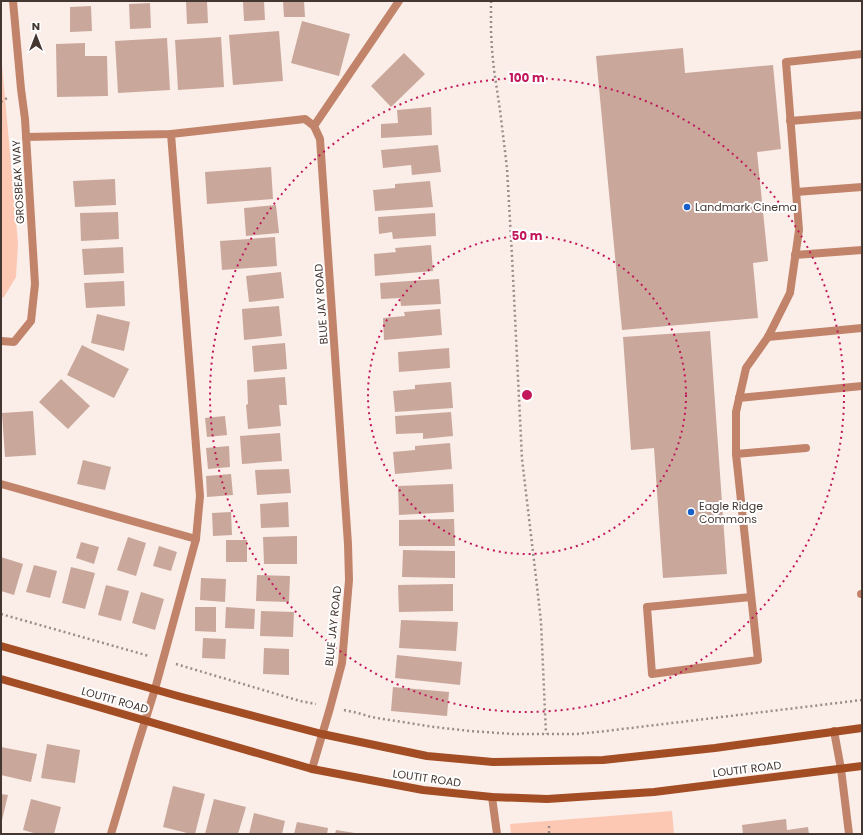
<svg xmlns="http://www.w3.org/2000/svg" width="863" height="835" font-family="Poppins,sans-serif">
	<rect width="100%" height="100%" fill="#fbede8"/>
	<g fill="#fdc8b3">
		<polygon points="1,53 18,243 16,277 4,297 1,298"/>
		<polygon points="672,811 674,834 511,834 510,824"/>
	</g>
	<g fill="#c9a89b">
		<polygon points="186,1 207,1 208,23 187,24"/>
		<polygon points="243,1 264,1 265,20 244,21"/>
		<polygon points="283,1 304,1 305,17 284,17"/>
		<polygon points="150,3 151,28 130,29 129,4"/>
		<polygon points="91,6 92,31 70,32 70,7"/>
		<polygon points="302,21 350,34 339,76 291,63"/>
		<polygon points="279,31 283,81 233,85 229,35"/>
		<polygon points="221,37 224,87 178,90 175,40"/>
		<polygon points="167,38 170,90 118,93 115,41"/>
		<polygon points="85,43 85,56 107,56 108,96 57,97 56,44"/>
		<polygon points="683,48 685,73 773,65 781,149 757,152 768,261 753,263 758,318 622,330 596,56"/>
		<polygon points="404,53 425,74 391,107 371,86"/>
		<polygon points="431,107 432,135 381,138 381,124 398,123 397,110"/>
		<polygon points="438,145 441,172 412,175 411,165 383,168 381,150"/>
		<polygon points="271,167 273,199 207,204 205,172"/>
		<polygon points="115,179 116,205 75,207 73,181"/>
		<polygon points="430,181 433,207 375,211 373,190 395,188 395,184"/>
		<polygon points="276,205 279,233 246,236 244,208"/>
		<polygon points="118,212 119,239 81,241 80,213"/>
		<polygon points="435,213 436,236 393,239 392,232 379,234 378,217"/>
		<polygon points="275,237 277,266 222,270 220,241"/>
		<polygon points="431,245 433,271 375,276 374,254 396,252 395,248"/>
		<polygon points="123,247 124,273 84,275 82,249"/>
		<polygon points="281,272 284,298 249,302 246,276"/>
		<polygon points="439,279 441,304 401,306 400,298 381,299 380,283"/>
		<polygon points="124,281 125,306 86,308 84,283"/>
		<polygon points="279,306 282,336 244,340 242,309"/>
		<polygon points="440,309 442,335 384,340 383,318 405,316 404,312"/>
		<polygon points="97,314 130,322 124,351 91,343"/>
		<polygon points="710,331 727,574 663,578 654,448 631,450 623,337"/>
		<polygon points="285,343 287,369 254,372 252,346"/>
		<polygon points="82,345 129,369 114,398 67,375"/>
		<polygon points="449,348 450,368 399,372 398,352"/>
		<polygon points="285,377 287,405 279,405 281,426 248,429 246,405 248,404 247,380"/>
		<polygon points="61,379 90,406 68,429 39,402"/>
		<polygon points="451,382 453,408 395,412 393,391 415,389 415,385"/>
		<polygon points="33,411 36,455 5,457 2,413"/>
		<polygon points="451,412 453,436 423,439 423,433 396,434 395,416"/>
		<polygon points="225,416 227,435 207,437 205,418"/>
		<polygon points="280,433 282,461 242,464 240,436"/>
		<polygon points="450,443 452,469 395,474 393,452 415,450 415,446"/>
		<polygon points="229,446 230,467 208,469 206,448"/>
		<polygon points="83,460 111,467 105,490 77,484"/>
		<polygon points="289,469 291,493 257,495 255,470"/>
		<polygon points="231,474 233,495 207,497 206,476"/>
		<polygon points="453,484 454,512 399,515 398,486"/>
		<polygon points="288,502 289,527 261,528 260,504"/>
		<polygon points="231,512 232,535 213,536 212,513"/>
		<polygon points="454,519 455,546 399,546 399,520"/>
		<polygon points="297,536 297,564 264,564 263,537"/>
		<polygon points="128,537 146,543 136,576 117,570"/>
		<rect x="226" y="540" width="21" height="22"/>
		<polygon points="81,542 99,547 94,564 76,558"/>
		<polygon points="159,546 177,552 171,571 153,566"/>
		<polygon points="403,550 455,551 455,578 402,577"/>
		<polygon points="1,557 23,564 14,595 1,591"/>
		<polygon points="34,565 57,571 50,598 26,592"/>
		<polygon points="71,567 95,573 85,609 62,603"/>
		<polygon points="257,575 290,576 289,602 256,601"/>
		<polygon points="201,578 226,579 225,602 200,600"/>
		<polygon points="453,584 453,611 399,612 398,585"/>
		<polygon points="106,585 129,591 121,621 98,615"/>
		<polygon points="141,592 164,599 155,630 132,623"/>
		<polygon points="195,607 216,607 216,632 195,631"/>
		<polygon points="226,607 255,609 254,629 225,628"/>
		<polygon points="261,611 294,612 293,637 260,636"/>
		<polygon points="401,620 458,622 456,651 399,648"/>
		<polygon points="203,638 226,639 225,659 202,658"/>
		<polygon points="264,648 289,649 289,675 263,674"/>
		<polygon points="397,655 462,662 460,685 395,678"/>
		<polygon points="393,687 449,692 447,716 391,711"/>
		<polygon points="47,744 80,750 75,783 41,778"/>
		<polygon points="1,747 37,754 31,782 1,775"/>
		<polygon points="173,786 205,794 195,834 191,834 163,827"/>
		<polygon points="1,794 8,795 2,820 1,820"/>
		<polygon points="31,799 61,807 54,834 37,834 23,830"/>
		<polygon points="214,799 246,807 238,834 228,833 228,834 205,834"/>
		<polygon points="254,813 285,821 282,834 249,834"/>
		<polygon points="786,819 787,830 808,827 809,834 743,834 742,825"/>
		<polygon points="297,822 328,828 327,834 294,834"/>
		<polygon points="336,830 355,833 355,834 335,834"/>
	</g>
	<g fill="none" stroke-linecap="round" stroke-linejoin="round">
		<g stroke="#9a8c87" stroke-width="2.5" stroke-dasharray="2 3" stroke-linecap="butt">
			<polyline points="491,1 491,31 492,50 494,70 500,110 507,168 512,256 522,459 537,586 541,622 546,734"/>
			<polyline points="1,102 7,98"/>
			<polyline points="1,614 149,656"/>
			<polyline points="176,664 300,701 316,704"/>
			<polyline points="344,710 358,713 371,717 434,727 470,731 513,734 576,734 606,731 862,700"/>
			<polyline points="549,826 549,834"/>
		</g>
		<g stroke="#c1846b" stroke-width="8">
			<polyline points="790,121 862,115"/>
			<polyline points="314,126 399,1"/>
			<polyline points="796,192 862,187"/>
			<polyline points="795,255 862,250"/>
			<polyline points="768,337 862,328"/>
			<polyline points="739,398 862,386"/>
			<polyline points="736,454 736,412 746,368 768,337 790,293 799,230 786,62 862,54"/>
			<polyline points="1,484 196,539"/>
			<polyline points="861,594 862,594"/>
			<polyline points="751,597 647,607 652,674 758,660 736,454 806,448"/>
			<polyline points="155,689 196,539 200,496 171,134"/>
			<polyline points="492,797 497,834"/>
		</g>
		<g stroke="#c1846b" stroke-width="8">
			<polyline points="26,137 171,134 305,119 314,126 320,139 348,544 349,580 342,663 330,708 312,769"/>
			<polyline points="1,341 14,342 31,321 35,284 25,119 21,89 13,1"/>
			<polyline points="834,731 841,769 849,834"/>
			<polyline points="111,834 136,750 155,689"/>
		</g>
		<g stroke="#a34d25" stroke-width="8">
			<polyline points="1,646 178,696 322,734 427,756 493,762 603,760 715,748 862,728"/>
			<polyline points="1,679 71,699 312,769 423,790 492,797 547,799 654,792 862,766"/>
		</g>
	</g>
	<g fill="none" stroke="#c2185b" stroke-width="2" stroke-dasharray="2 4">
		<circle cx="527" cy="395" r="159"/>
		<circle cx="527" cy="395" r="317"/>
	</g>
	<g fill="#185fca" stroke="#fff" stroke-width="1.5">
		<circle cx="687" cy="207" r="4"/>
		<circle cx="691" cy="512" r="4"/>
	</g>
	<g text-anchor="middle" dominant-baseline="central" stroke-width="4" stroke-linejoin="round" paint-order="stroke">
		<g font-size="11" fill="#443631" stroke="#fff">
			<text transform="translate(18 182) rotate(-93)">GROSBEAK WAY</text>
			<text transform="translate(321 304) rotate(-94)">BLUE JAY ROAD</text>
			<text transform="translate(333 626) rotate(-84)">BLUE JAY ROAD</text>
			<text transform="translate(115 700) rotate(16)">LOUTIT ROAD</text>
			<text transform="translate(747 769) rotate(-7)">LOUTIT ROAD</text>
			<text transform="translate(427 778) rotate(8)">LOUTIT ROAD</text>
		</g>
		<g font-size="11" fill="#443631" stroke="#fff" text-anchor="start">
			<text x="695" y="207">Landmark Cinema</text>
			<text x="699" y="506">Eagle Ridge<tspan x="699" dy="13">Commons</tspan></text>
		</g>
	</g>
	<circle cx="527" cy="395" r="6" fill="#c2185b" stroke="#fff" stroke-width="2"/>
	<g font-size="12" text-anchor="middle" font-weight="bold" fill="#c2185b" stroke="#fff" stroke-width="4" stroke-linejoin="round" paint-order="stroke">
		<text x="527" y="82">100 m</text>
		<text x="527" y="240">50 m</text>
	</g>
	<rect width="863" height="835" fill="none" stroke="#443631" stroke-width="4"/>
	<g transform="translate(36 36)" stroke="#ffffff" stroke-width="3" paint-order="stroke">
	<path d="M0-3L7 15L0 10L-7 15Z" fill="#443631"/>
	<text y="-6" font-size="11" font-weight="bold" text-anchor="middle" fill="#443631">N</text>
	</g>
</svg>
